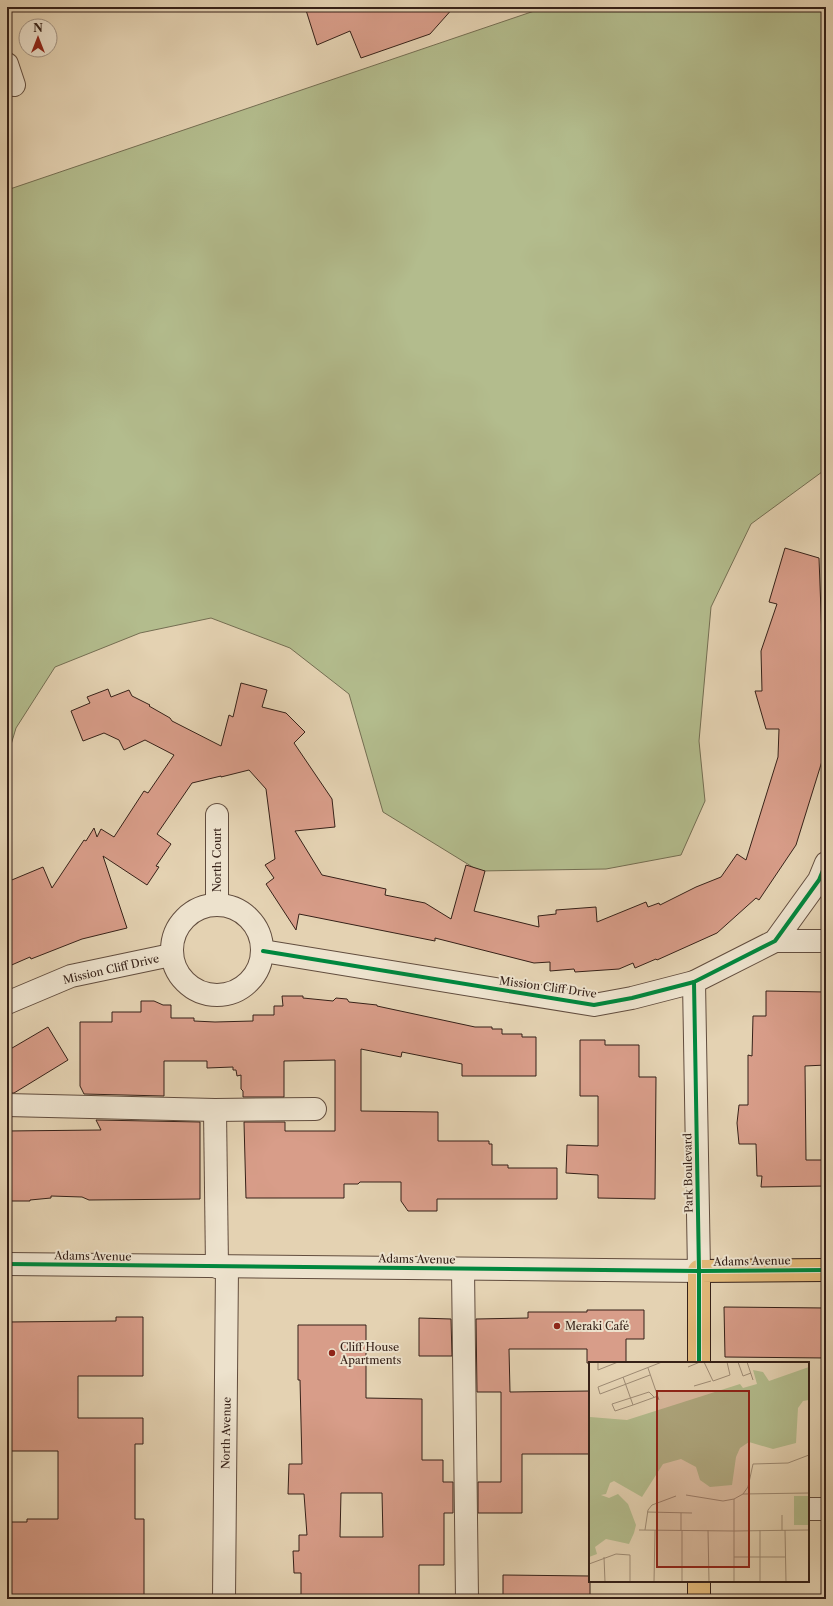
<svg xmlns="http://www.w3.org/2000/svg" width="833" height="1606" font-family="'Libre Caslon Text',serif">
	<rect width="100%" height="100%" fill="#e4d2b2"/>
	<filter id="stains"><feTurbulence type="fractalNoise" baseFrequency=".005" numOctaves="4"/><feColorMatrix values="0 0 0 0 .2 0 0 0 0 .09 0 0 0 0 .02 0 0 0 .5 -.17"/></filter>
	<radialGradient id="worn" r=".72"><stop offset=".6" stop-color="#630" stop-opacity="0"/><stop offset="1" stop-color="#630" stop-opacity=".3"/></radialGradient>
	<polygon fill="#b3bc8d" stroke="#746e52" points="546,7 826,7 826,469 751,524 711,607 699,741 705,801 681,855 606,869 479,871 383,812 349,694 290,648 211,618 140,633 55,667 16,728 7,758 7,190"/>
	<g fill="#d89d89" stroke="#362118" fill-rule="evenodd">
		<polygon points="305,7 454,7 430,34 361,58 350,31 317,45"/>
		<polygon points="785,548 819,558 824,692 823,758 796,845 759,900 756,898 717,933 657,960 656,959 635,968 633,963 619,969 575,972 574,969 550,971 550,962 534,963 435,938 435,941 299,914 296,930 266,884 274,878 265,865 275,859 266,789 249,770 221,777 221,776 192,783 157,834 171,844 156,866 159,867 147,885 103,856 127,928 82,939 31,959 30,957 7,967 7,882 43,867 52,888 84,840 86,841 94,828 97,837 101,829 114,837 144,791 148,793 174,755 145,740 124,750 119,740 104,733 83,741 71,711 90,703 87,697 108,689 111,697 129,690 132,696 150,705 149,706 170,718 172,721 221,746 229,715 233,717 241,683 267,690 262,707 286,713 305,732 294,743 332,799 335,827 295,831 322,875 386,889 385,895 425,903 451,919 466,865 485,871 474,911 539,927 538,916 556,914 556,910 596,907 597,922 646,902 648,907 659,903 660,905 696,887 721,877 737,854 746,860 778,757 779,729 766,729 755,691 762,691 761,651 777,604 769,602"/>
		<polygon points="766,991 826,992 826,1065 805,1066 806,1160 826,1160 826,1186 761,1187 762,1176 757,1176 756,1144 739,1144 737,1123 739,1105 748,1105 748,1055 752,1056 753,1016 766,1016"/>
		<polygon points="282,996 303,996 303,998 333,1001 336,998 347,999 349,1002 377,1005 377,1006 475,1027 492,1027 492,1029 502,1029 502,1034 522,1034 522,1037 536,1037 536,1076 462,1076 462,1064 402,1052 401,1057 361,1049 361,1111 438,1112 438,1141 489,1141 489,1144 492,1144 492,1165 508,1165 508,1168 557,1168 557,1199 437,1199 437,1211 408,1211 401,1201 401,1182 360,1182 358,1184 344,1184 344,1198 246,1198 244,1122 285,1122 285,1131 335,1131 335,1060 284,1061 284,1097 243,1097 243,1091 241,1089 241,1075 237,1076 236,1070 233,1070 233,1067 207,1068 207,1061 164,1061 164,1096 84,1094 80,1086 80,1022 112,1022 112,1012 141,1012 141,1001 154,1001 163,1005 171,1005 171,1018 194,1018 194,1021 215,1022 253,1021 253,1015 274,1015 274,1006 283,1006"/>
		<polygon points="48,1027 68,1060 14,1093 7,1093 7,1051"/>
		<polygon points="580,1040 605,1040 605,1045 639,1045 639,1077 656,1077 655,1199 598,1198 598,1175 566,1173 567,1145 598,1146 598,1096 580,1096"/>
		<polygon points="96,1120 200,1122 200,1199 89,1200 82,1197 51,1196 51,1198 30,1200 30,1201 7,1201 7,1131 101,1130"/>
		<polygon points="724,1307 826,1308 826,1358 725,1357"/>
		<polygon points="587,1310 644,1310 644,1339 626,1339 626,1363 587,1363 587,1349 509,1349 510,1392 590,1391 590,1454 522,1454 522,1513 478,1513 478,1482 501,1482 501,1392 477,1392 476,1319 528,1318 528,1312 587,1312"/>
		<polygon points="116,1317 143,1317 143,1376 78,1376 78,1418 143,1418 143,1444 135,1444 135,1519 144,1519 144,1599 7,1599 7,1522 27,1522 27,1519 58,1519 58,1451 7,1451 7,1322 116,1321"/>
		<polygon points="419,1318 451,1319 452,1356 419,1356"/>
		<path d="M298,1325H366V1398L422,1399V1460H443V1482H453V1513H444V1565H419V1599H301V1573H294L293,1551H299V1535H307L304,1494H288L289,1464H302L300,1380H298ZM341,1493H382L383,1537H340Z"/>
		<polygon points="503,1575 590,1576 590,1599 503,1599"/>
	</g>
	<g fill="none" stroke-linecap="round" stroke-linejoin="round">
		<g stroke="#624d3e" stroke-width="24">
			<g id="minor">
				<polyline points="7,64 14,85"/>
				<polyline points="217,815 217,905"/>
				<circle cx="217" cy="950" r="45"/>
				<polyline points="775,941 826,941"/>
				<polyline points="263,951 594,1005 632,998 694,982 775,941 819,880 826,863"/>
				<polyline points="7,1003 71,976 171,955"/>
				<polyline points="7,1105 215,1110 315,1109"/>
				<polyline points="215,1110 217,1267"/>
				<polyline points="7,1264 699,1271 694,982"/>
				<polyline points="463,1269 467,1599"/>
				<polyline points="808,1509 826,1509"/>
				<polyline points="224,1599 227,1267"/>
			</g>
		</g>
		<g stroke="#362118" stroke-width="24">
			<g id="major">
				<polyline points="699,1363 699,1271 826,1270"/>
				<polyline points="699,1599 699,1581"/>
			</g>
		</g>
		<use href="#minor" stroke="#ede2cd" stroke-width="22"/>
		<use href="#major" stroke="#e2b979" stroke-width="22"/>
		<g stroke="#ede2cd" stroke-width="6">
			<g id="cycleway">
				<polyline points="263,951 594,1005 632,998 694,982 775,941 819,880 826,863"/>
				<polyline points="694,982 699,1271 699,1363"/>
				<polyline points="7,1264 699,1271 826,1270"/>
			</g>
		</g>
		<use href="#cycleway" stroke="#00873e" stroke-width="4"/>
	</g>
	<g fill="#8f2418" stroke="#ede2cd" stroke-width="1.5">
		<circle cx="557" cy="1326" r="4"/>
		<circle cx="332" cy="1353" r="4"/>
	</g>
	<g text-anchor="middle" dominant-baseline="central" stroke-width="4" stroke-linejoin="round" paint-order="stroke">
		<g font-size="11" fill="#362118" stroke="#ede2cd">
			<text transform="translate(217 860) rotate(-90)">North Court</text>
			<text transform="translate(111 969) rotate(-13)">Mission Cliff Drive</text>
			<text transform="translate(548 987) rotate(8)">Mission Cliff Drive</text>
			<text transform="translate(688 1173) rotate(-91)">Park Boulevard</text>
			<text transform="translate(93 1256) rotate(1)">Adams Avenue</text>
			<text transform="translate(417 1259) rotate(1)">Adams Avenue</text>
			<text transform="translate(752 1261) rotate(-1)">Adams Avenue</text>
			<text transform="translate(226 1433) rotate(-89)">North Avenue</text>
		</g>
		<g font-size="11" fill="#362118" stroke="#ede2cd" text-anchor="start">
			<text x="565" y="1326">Meraki Café</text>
			<text x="340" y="1347">Cliff House<tspan x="340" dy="13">Apartments</tspan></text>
		</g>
	</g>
	<g transform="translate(589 1362)">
		<rect width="220" height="220" fill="#e4d2b2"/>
		<path d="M220,5V38L214,39L209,46L207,81L184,87L160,80L151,86L147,95L143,123L121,125L111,118L107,105L92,97L74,102L53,135L25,119L21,121L17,132L12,133L20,136L29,132L39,142L47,163L45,171L40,182L17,177L6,185L8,192L0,195L1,55L38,58L151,22L154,26L168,22L164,8L174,10L180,19ZM205,134H220V163H205Z" fill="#b3bc8d"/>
		<path fill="none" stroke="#9e8b74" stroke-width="1" d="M9,0V8L29,0M115,0L124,19L141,13L138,0M149,0L154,14L162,11M158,0L164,18M99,5L111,0M59,6L70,38M61,13L11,32L9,25L73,0M34,15L44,43L69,34M105,24L122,19M44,43L26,49L23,42L60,30L65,35M154,132L220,131M97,133L134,139L145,137L154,132L159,125L164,102L199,101L220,93M58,150L103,151M92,151V168M193,153V168M50,168L145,169V137M56,168L59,148L63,143L87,134M119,168L120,220M171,168V220M196,168L197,220M15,195L16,220M145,195H197M0,202L27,192L41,193V220M65,220L66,168M93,220V168M145,220V169L220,168"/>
		<path fill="#8f2418" fill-opacity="0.15" stroke="#8f2418" stroke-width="2" d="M68,29H160V205H68Z"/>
		<rect width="220" height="220" fill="none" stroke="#362118" stroke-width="2"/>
	</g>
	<rect width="833" height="1606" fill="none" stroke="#e4d2b2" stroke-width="24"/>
	<rect x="8" y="8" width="817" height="1590" fill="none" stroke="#362118" stroke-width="2"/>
	<rect x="12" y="12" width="809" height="1582" fill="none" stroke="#362118"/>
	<g transform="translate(38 38)"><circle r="19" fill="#ede2cd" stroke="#a49585"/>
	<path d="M0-3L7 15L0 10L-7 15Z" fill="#8f2418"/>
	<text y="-6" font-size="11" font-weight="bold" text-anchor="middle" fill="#362118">N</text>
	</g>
	<rect width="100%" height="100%" filter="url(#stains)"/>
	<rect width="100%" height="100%" fill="url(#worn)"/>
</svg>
